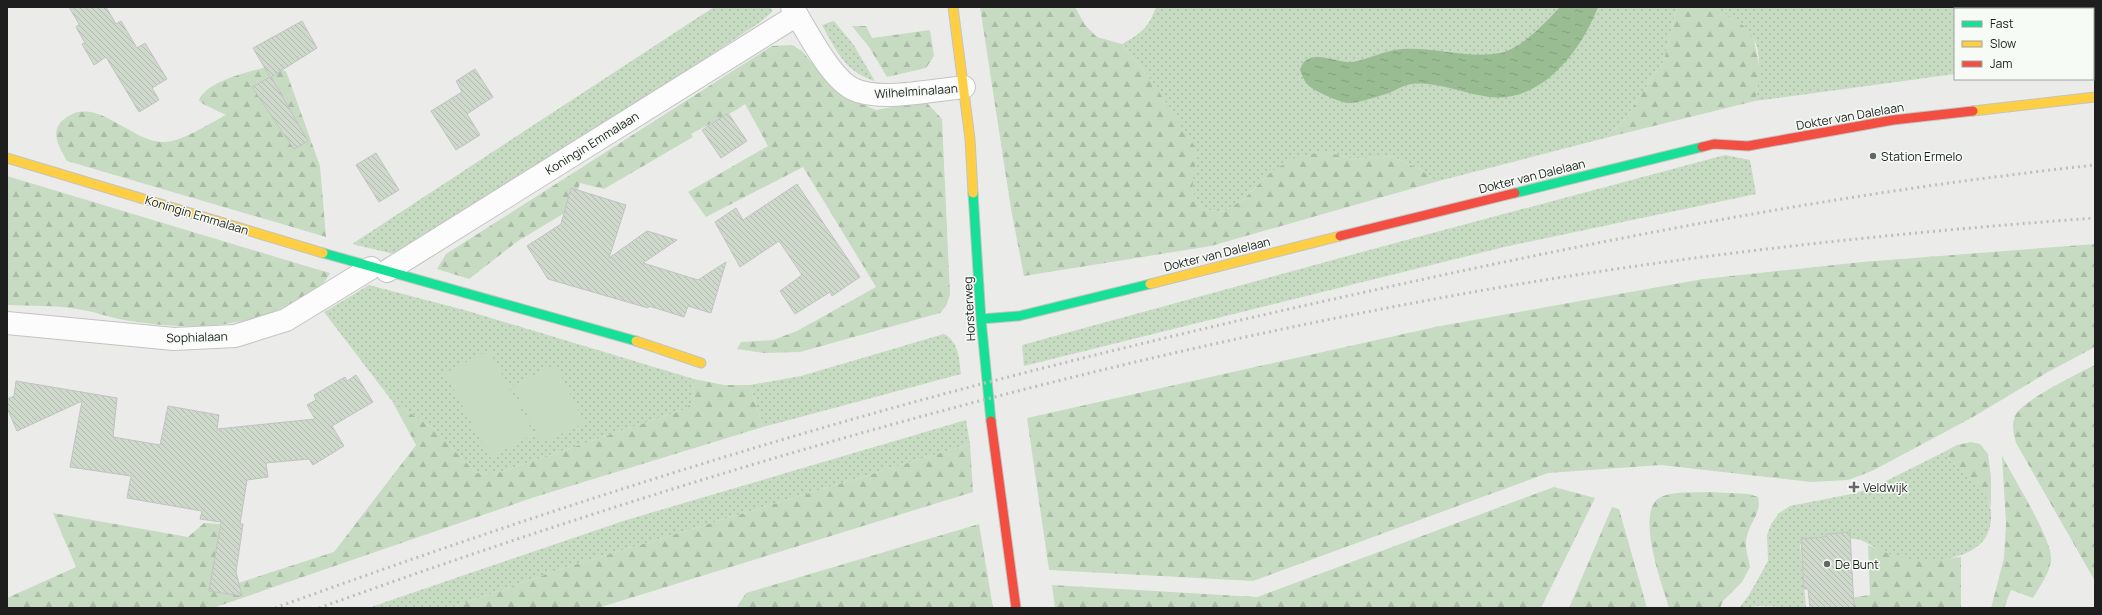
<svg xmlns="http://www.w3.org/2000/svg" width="2102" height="615" font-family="Manrope,sans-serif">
	<defs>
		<pattern id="grass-dots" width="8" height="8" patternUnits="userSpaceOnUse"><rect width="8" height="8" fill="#c6dbc2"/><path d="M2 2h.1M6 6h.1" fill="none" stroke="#aabca6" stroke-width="1.8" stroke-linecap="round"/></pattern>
		<pattern id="forest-firs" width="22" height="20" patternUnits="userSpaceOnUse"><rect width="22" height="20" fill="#c6dbc2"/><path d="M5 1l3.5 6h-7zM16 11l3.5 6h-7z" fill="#aabca6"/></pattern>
		<pattern id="water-ripples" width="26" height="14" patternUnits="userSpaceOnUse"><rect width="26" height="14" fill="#99bc93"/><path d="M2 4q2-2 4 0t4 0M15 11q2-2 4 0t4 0" fill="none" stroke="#83a17e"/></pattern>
		<pattern id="building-back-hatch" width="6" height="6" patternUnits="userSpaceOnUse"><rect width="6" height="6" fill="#ced9cc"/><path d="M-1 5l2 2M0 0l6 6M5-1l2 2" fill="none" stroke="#b0baaf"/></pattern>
	</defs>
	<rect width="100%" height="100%" fill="#ebecea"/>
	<g fill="url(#grass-dots)">
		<polygon points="714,7 770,7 773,11 759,23 649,96 394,254 352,244"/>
		<path d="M1156,7H1677L1664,60L1624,120L1605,138L1435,182L1423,171L1392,156L1352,159L1327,152L1272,171L1244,199L1223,212L1203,209L1192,191L1193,173L1151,80L1122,44C1140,34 1149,28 1156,7Z"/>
		<path d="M1716,7H1998V9H1955V74L1755,101C1758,85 1763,55 1754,40C1750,32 1724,14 1716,7Z"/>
		<path d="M834,21L853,44L875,81C845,72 836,50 822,25Z"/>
		<polygon points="1725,155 1750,160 1756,194 1504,247 1024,366 1022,345 1384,246"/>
		<polygon points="369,285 468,311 694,379 693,402 683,410 494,474 476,473 434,429 392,401 324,312"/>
		<path d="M944,334C959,342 959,358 961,374L763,427L750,385L801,376Z"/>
		<polygon points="966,420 970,444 561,569 451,608 368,608 623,521"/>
		<path d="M1942,453C1966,475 2000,493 1989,530C1979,563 1919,565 1891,556C1879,552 1867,540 1855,539C1839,538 1817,543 1800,544L1806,608L1759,606L1739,608L1749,595L1768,561L1767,535L1771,524L1779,513L1790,506L1856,493L1872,488Z"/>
	</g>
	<g fill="url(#forest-firs)">
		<polygon points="980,7 1075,7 1085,25 1097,37 1122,44 1151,80 1197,150 1192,191 1203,209 1223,212 1244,199 1272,171 1298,156 1327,152 1352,159 1392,156 1423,171 1435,182 1211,246 1024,276 1011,209"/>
		<polygon points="1677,7 1716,7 1745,27 1754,40 1759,64 1759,80 1755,101 1605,138 1624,120 1664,60"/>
		<polygon points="1998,7 2095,7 2095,59 2093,59 2093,9 1998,9"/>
		<polygon points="852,26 866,26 872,38 930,30 934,56 926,68 887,77 869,47"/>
		<polygon points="792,45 802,51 827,81 855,101 876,110 925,101 942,119 950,295 946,306 940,313 800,352 764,353 737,349 741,342 773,340 797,331 876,287 803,167 706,217 688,192 768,146 745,104 738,109 691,134 693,137 604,189 580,183 573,208 518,241 469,279 437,269 446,254 772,46"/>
		<path d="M267,67L286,71L320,166L326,237L67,161C60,149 49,132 63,120C95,92 129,142 164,142C182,142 210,123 226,115L203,104L199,100C207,81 248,72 267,67Z"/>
		<path d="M7,176L306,266L330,273C323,287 314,290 301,298C248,331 184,330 124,320C108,317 93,311 77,309C54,305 30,306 7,305Z"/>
		<polygon points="2095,244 2095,347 2048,372 1973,417 1872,471 1848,480 1812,482 1661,465 1548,473 1253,581 1049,570 1027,418 1435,327 1703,279 1862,262"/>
		<path d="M2095,365V581L2016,443C2014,434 2011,426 2015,416C2021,401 2079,373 2095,365Z"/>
		<polygon points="694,379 724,385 750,385 763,427 538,496 213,608 7,608 7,598 76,567 53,513 188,537 204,523 220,524 210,592 334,552 416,445 392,401 434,429 476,473 494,474 683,410 693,402"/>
		<path d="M1971,442L1980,444L1988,454L1991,477V507C1982,484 1960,469 1942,453L1957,445Z"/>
		<polygon points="970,444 973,492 598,608 451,608 561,569"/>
		<path d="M2002,456C2012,475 2053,541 2051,559C2050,573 2040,586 2033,598L2011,590L2004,608H1991L2004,558L2006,523Z"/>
		<polygon points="1554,487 1595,498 1541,608 1055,608 1052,585 1257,597"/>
		<path d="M1709,492L1749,494L1758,497C1763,514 1745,526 1746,545C1746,552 1749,560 1750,567L1742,582L1723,601L1720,608H1669C1663,586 1632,507 1663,496C1676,491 1694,493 1709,492Z"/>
		<polygon points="1612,507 1619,509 1647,608 1569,608"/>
		<polygon points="979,524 993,608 736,608 746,593"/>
		<path d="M1868,545C1906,563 1921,561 1961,557V608H1843L1842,599L1870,595Z"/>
	</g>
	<g fill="#c6dbc2">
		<polygon points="489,350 534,434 490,458 445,373"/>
		<polygon points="555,364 585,423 542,443 513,386"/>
	</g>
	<path fill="url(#water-ripples)" d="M1560,7H1598C1581,51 1542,103 1489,97C1467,94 1433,81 1412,84C1403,85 1395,91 1386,94C1378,96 1356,104 1348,103C1339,102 1313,91 1307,84C1304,81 1302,74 1300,70C1307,45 1336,64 1353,62C1370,59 1385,50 1403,49C1435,47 1468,59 1500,53C1521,49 1546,22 1560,7Z"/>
	<g fill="url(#building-back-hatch)" stroke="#c2c3c1">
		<polygon points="69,7 106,7 116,24 121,21 137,48 145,43 167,79 152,88 159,100 139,112 106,57 94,65 82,44 85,43 76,27 79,24"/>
		<polygon points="302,21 317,48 271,77 308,141 294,149 252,87 270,77 253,48"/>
		<polygon points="475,69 493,97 467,114 480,135 456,150 431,111 462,92 456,81"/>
		<polygon points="728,113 747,141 721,158 702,130"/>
		<polygon points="376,153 399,190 379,202 356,165"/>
		<polygon points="797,184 860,277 832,296 830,292 795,314 780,291 802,275 779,241 740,267 715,222 736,208 743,220"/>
		<polygon points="571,188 626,205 609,258 647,231 677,240 643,263 698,280 726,262 711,313 688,306 684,317 649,306 648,308 548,279 527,246 561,224"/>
		<polygon points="356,375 373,402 332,426 344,446 313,465 309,459 266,463 268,477 247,480 240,524 243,524 236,572 242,596 209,591 221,522 200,519 202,511 127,498 131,476 70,467 82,401 17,431 7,408 7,399 14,396 16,381 117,398 113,437 160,445 168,406 219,415 217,429 315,419 307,405 316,400 314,395 345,377 347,381"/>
		<polygon points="1850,532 1854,608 1810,608 1808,589 1804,589 1801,539 1824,537 1827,534"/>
	</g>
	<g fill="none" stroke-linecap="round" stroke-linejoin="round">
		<g stroke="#c3c4c2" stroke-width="24">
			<g id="street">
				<path d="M792,7C806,29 830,78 853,89C878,102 936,90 964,87"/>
				<polyline points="387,271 797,15"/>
				<polyline points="7,323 174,339 235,336 286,320 371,268"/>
			</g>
		</g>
		<g stroke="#c3c4c2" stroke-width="11">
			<g id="fast">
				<polyline points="973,193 981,319 991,421"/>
				<polyline points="1515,193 1702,147"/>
				<polyline points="323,253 636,341"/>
				<polyline points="981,319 1019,316 1150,284"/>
			</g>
		</g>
		<g stroke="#c3c4c2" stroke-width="11">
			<g id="slow">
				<polyline points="953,7 970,139 973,193"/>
				<polyline points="1973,111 2095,97"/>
				<polyline points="7,158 323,253"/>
				<polyline points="1150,284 1340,236"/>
				<polyline points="636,341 701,363"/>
			</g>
		</g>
		<g stroke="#c3c4c2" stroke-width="11">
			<g id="jam">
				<polyline points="1702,147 1714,144 1748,146 1893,120 1973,111"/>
				<polyline points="1340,236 1515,193"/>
				<polyline points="991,421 1016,608"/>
			</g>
		</g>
		<use href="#street" stroke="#fcfcfc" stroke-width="22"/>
		<use href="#fast" stroke="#16e098" stroke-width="9"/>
		<use href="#slow" stroke="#ffcf43" stroke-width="9"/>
		<use href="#jam" stroke="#f24e42" stroke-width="9"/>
		<g stroke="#bdbebd" stroke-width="3" stroke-dasharray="2 4" stroke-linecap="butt">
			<path d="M275,608C517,520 763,440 1012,376C1125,347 1238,320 1352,295C1598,240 1844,192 2095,165"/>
			<path d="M319,608C684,476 1058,368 1440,298C1657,258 1876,234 2095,218"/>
		</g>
	</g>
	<g fill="#656665" stroke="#f7fbf6" stroke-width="1.5">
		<circle cx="1873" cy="156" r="4"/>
		<path d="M1852 481h4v4h4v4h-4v4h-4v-4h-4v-4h4z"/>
		<circle cx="1827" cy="564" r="4"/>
	</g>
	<g text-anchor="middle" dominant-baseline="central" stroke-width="3" stroke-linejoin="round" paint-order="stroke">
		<g font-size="12" fill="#1d1e1d" stroke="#f7fbf6">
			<text transform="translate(916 91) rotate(-4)">Wilhelminalaan</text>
			<text transform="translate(1850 116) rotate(-10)">Dokter van Dalelaan</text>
			<text transform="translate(592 143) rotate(-32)">Koningin Emmalaan</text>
			<text transform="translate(1532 176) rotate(-14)">Dokter van Dalelaan</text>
			<text transform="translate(197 215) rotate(17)">Koningin Emmalaan</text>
			<text transform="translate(1217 254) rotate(-14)">Dokter van Dalelaan</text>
			<text transform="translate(969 309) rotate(-93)">Horsterweg</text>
			<text transform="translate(197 337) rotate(-2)">Sophialaan</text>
		</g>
		<g font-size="12" fill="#1d1e1d" stroke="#f7fbf6" text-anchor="start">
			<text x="1881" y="156">Station Ermelo</text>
			<text x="1863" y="487">Veldwijk</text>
			<text x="1835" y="564">De Bunt</text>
		</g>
	</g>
	<rect width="2102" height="615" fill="none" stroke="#1d1e1d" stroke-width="16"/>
	<rect x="1954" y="8" width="140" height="72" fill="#f7fbf6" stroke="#a0a39f"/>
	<rect x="1962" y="21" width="20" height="6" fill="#16e098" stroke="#a0a39f"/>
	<text x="1990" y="28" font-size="12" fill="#1d1e1d">Fast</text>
	<rect x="1962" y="41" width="20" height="6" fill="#ffcf43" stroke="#a0a39f"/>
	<text x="1990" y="48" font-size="12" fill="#1d1e1d">Slow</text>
	<rect x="1962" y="61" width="20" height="6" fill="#f24e42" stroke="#a0a39f"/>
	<text x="1990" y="68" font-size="12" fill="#1d1e1d">Jam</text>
</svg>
